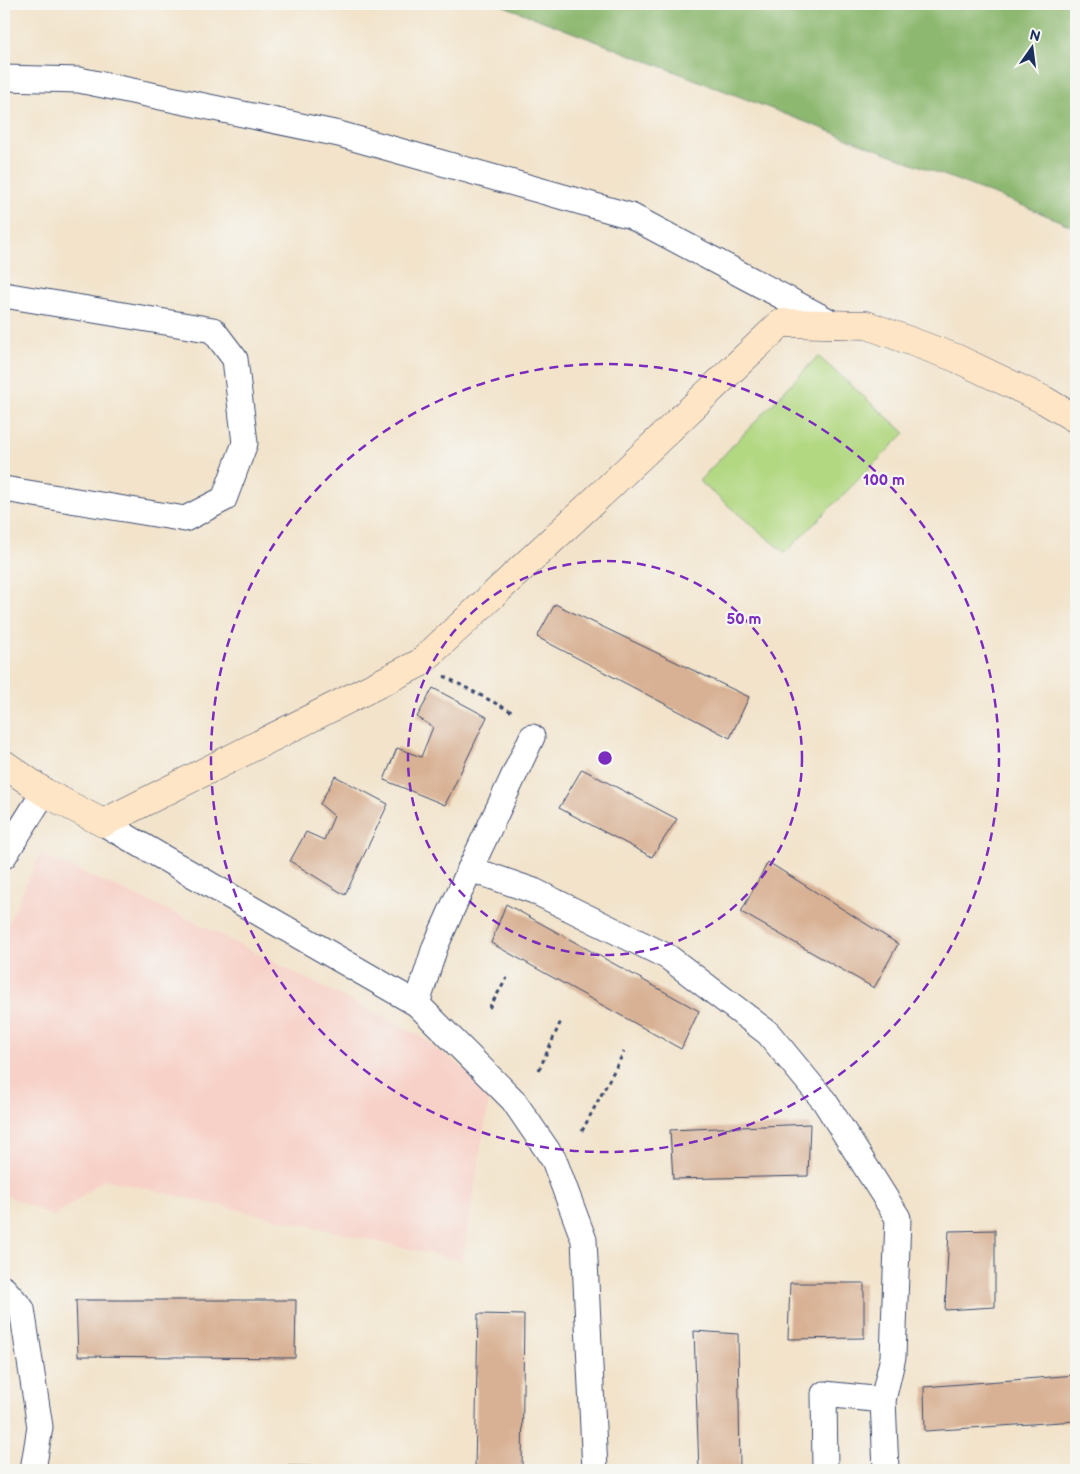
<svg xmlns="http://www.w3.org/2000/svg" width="1080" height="1474" font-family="'Balsamiq Sans',sans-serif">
	<rect width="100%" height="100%" fill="#f6f6f2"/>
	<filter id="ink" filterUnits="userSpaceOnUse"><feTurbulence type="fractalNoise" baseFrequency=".02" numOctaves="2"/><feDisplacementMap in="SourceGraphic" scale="10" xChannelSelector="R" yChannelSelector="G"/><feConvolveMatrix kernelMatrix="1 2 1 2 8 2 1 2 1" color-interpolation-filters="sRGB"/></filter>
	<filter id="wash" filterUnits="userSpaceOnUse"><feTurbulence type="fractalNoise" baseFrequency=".0096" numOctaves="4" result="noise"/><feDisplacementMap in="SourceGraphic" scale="20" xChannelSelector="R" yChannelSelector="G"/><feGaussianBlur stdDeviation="1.12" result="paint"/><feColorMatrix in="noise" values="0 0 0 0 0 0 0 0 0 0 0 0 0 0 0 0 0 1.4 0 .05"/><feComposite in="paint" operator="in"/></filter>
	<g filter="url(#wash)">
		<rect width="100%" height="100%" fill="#f2e3ca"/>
		<polygon fill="#f7d1c8" points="40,854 191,920 418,1035 491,1089 462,1261 104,1179 54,1217 4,1194 4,932"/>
		<polygon fill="#b2d882" stroke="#668470" points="818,356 905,433 785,553 699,481"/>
		<polygon fill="#8db870" stroke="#547467" points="499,4 1076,4 1076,228 1029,208"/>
		<g id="blocks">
			<g fill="#d8b093">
				<polygon points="555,604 749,697 730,738 537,637"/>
				<polygon points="433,688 487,717 445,805 384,780 397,748 421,757 433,727 417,717"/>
				<polygon points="582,769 677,819 652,857 559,808"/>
				<polygon points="335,776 388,804 345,895 290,861 306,832 324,840 334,816 320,804"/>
				<polygon points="768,862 898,944 874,988 741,912"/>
				<polygon points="506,904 699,1011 681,1049 491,943"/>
				<polygon points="810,1124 808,1176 673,1179 670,1130"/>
				<polygon points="995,1230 995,1307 945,1310 949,1231"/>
				<polygon points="790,1283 864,1283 864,1338 788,1339"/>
				<polygon points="76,1300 296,1300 295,1358 78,1356"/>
				<polygon points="478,1314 524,1315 522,1470 475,1470"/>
				<polygon points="694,1331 738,1334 740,1470 699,1470"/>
				<polygon points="1076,1375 1076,1421 925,1431 924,1387"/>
				<polygon points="288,1466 376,1467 376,1470 288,1470"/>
			</g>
		</g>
	</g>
	<g filter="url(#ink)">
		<use href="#blocks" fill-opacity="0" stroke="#3b4a6e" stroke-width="1"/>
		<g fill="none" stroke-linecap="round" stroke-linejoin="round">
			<g stroke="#3b4a6e" stroke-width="27">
				<g id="minor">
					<polyline points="4,78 79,80 339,134 631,216 836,325"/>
					<polyline points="4,295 213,330 235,359 245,443 224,499 185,519 4,489"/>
					<polyline points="103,823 417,1004 513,1100 554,1160 584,1240 595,1470"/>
					<polyline points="4,856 44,792"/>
					<polyline points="470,869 532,737"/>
					<polyline points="417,1004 435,947 470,869 534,891 668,957 768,1033 825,1102 898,1218 893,1357 883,1400 886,1470"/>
					<polyline points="4,1289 22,1309 40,1427 33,1470"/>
					<polyline points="825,1470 824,1394 883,1400"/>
				</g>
			</g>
			<g stroke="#3b4a6e" stroke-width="29">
				<polyline id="secondary" points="4,764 44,792 103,823 420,663 611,485 781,323 867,325 956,358 1044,400 1076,419"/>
			</g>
			<g stroke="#3b4a6e" stroke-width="3" stroke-dasharray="4 4" stroke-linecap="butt">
				<polyline points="444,676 514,713"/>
				<polyline points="489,1008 507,978"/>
				<polyline points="539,1070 561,1021"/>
				<polyline points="582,1131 624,1052"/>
			</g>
			<use href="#minor" stroke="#fff" stroke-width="25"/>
			<use href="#secondary" stroke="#fde5c5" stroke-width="28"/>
		</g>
	</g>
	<g fill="none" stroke="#7b2cbf" stroke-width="2.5" stroke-dasharray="9 6">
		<circle cx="605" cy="758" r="197"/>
		<circle cx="605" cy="758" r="394"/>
	</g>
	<circle cx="605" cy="758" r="8" fill="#7b2cbf" stroke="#f6f6f2" stroke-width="2.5"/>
	<g font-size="15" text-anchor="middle" font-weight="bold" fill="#7b2cbf" stroke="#f6f6f2" stroke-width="4.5" stroke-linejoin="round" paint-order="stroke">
		<text x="884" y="485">100 m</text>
		<text x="744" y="624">50 m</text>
	</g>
	<rect width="1080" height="1474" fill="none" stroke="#f6f6f2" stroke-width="20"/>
	<g transform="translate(1032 48) rotate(14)" stroke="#f6f6f2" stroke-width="4" paint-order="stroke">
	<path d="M0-4L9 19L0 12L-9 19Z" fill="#1b2f5e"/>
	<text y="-8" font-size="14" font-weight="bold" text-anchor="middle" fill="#1b2f5e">N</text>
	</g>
</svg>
